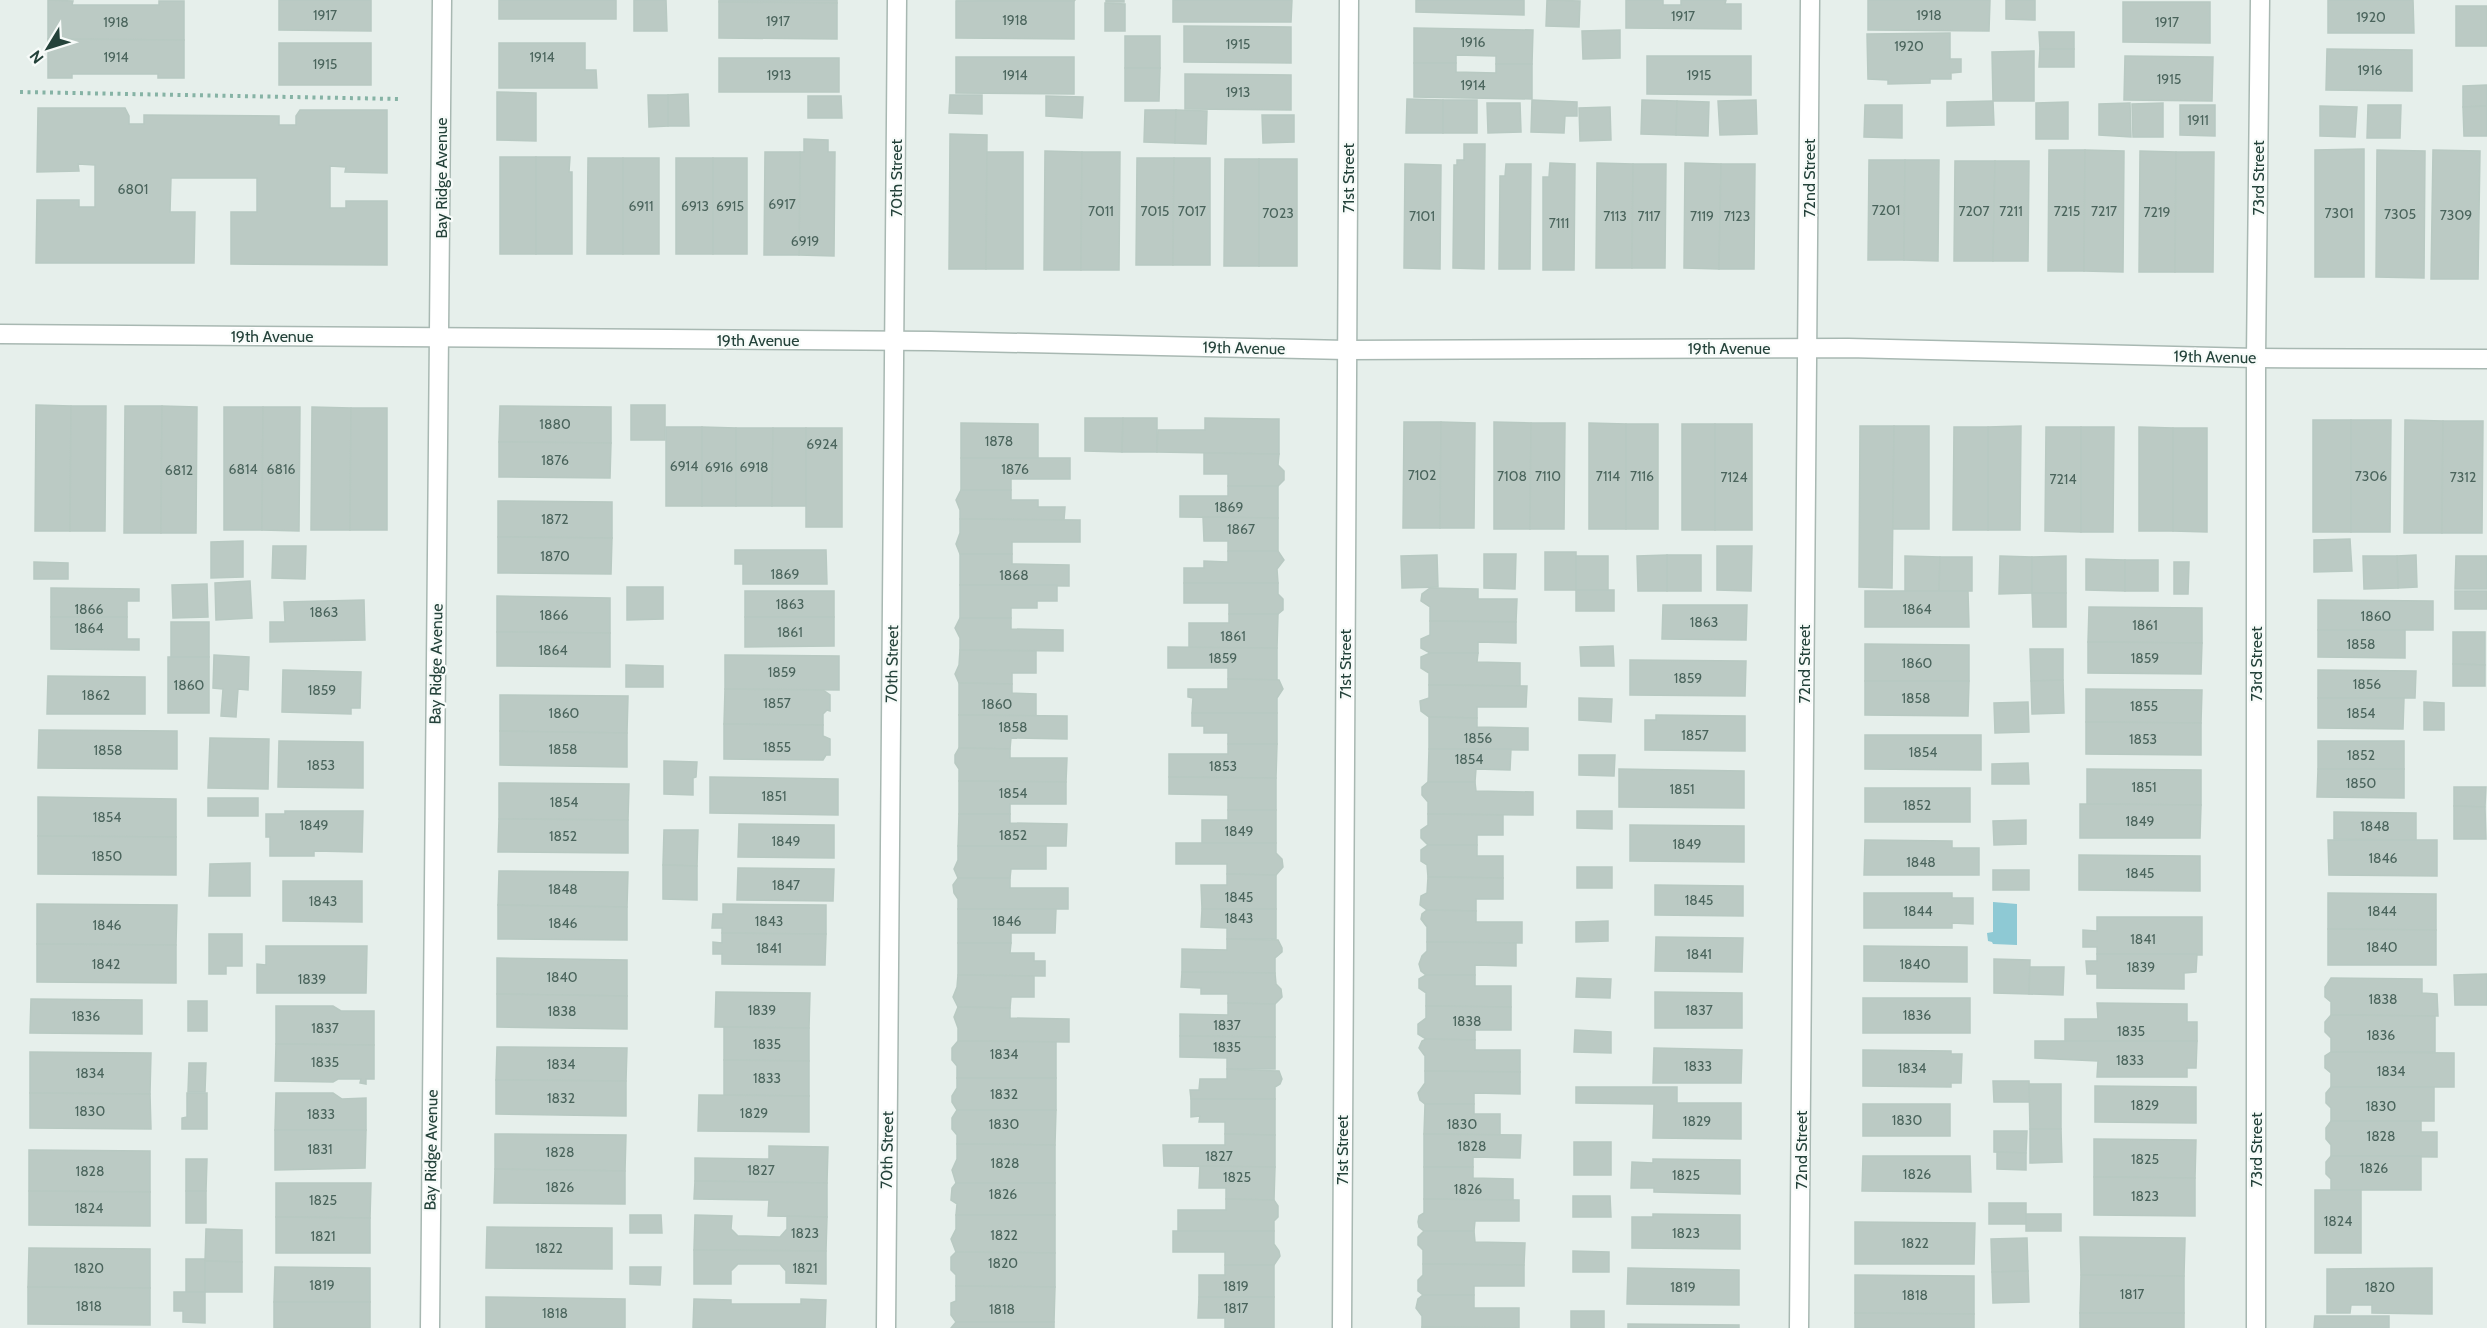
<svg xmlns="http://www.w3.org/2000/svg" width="2487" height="1328" font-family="Cabin,sans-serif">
	<rect width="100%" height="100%" fill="#e6efeb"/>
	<polygon fill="#8ec9d4" points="1993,902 2017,904 2017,945 1993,944 1992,942 1988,941 1987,933 1993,932"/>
	<g fill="#bbcac4" stroke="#b8c9c2" stroke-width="1.5">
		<polygon points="48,0 73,1 72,5 159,5 159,1 184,1 184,40 48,39"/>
		<polygon points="279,0 371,0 371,31 279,30"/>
		<rect x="499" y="0" width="117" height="19"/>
		<polygon points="634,0 666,0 667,31 634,31"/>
		<polygon points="719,0 837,0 837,3 719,2"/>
		<polygon points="956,0 1075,0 1074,1"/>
		<rect x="1106" y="0" width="18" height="2"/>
		<polygon points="1173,0 1292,0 1291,22 1173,22"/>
		<polygon points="1416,0 1524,0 1524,15 1416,12"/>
		<polygon points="1547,0 1580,1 1579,27 1546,26"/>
		<polygon points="1626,0 1663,0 1663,5 1681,5 1681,0 1726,0 1725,4 1741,4 1741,29 1626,28"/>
		<polygon points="1868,0 1990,0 1989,31 1868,30"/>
		<polygon points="2006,0 2035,0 2035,20 2006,19"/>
		<polygon points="2328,0 2413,0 2414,33 2328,33"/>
		<polygon points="956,1 1074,1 1074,39 956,38"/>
		<polygon points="719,2 837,3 837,39 719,38"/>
		<polygon points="2123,2 2210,2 2210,43 2123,42"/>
		<polygon points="1105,3 1125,4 1125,31 1105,31"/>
		<rect x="2456" y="6" width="31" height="40"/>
		<polygon points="1184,26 1291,27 1291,63 1184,62"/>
		<polygon points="1414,28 1533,30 1532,64 1496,64 1496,56 1456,55 1456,63 1414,63"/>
		<polygon points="1620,30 1620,58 1583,59 1582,31"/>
		<polygon points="2039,32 2074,32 2074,49 2040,49"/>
		<polygon points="1950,33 1950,59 1961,59 1961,72 1951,73 1951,79 1930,79 1930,83 1888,84 1888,80 1868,79 1867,34"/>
		<rect x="1125" y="36" width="35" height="32"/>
		<polygon points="48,39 184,40 184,78 158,78 158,74 72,74 72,78 48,78"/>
		<rect x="279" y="43" width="92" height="42"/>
		<polygon points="499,43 585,43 585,70 596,70 597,88 499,88"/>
		<polygon points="2040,49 2074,49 2074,67 2039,67"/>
		<polygon points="2327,49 2412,50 2412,91 2326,90"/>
		<polygon points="2034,51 2034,101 1993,101 1992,52"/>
		<polygon points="1647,56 1751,56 1751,95 1647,94"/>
		<polygon points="2125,56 2213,57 2212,101 2124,100"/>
		<polygon points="956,57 1074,57 1074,94 956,93"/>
		<rect x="719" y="58" width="120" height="34"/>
		<polygon points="1414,63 1456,63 1456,72 1496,73 1496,64 1532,64 1532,99 1414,97"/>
		<polygon points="1125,68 1160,68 1159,101 1125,101"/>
		<polygon points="1185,74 1291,75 1291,110 1185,109"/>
		<polygon points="2487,85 2487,106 2463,107 2463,86"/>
		<polygon points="497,92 536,93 536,141 497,140"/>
		<polygon points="688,94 689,126 668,126 668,95"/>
		<polygon points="648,95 668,95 668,126 649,127"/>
		<polygon points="950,95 982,95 982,114 949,113"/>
		<polygon points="808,96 841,96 842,118 808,118"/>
		<polygon points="1046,96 1083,97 1082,118 1046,116"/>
		<polygon points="1407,99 1443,100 1443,133 1406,133"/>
		<rect x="1443" y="100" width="34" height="33"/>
		<polygon points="1532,100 1577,102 1577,116 1565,116 1564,133 1531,132"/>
		<polygon points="1642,100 1677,101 1676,135 1641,134"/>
		<polygon points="1756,100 1757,134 1720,135 1718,101"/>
		<polygon points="1677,101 1709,102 1708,136 1676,135"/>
		<polygon points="1993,101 1994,125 1947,126 1947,102"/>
		<polygon points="2068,102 2068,139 2036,139 2036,103"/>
		<polygon points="1487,103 1520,103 1521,132 1488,133"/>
		<polygon points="2130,103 2131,137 2099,135 2099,104"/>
		<polygon points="2163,103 2163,137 2133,137 2132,104"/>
		<polygon points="1865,105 1902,105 1902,138 1864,137"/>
		<polygon points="2180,105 2215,105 2215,136 2180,135"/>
		<polygon points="2368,105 2401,105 2400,138 2367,138"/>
		<polygon points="2320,106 2357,107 2355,137 2320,136"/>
		<polygon points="2487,106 2487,136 2464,136 2463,107"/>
		<polygon points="1610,107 1611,140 1580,141 1579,108"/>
		<polygon points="38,108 125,108 129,116 129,124 144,124 144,115 279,116 279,125 296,125 296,116 300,110 387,110 387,173 345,172 346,167 330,166 330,208 346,208 346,201 387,201 387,265 231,264 231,212 257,212 257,178 171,178 170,212 195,212 194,263 36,263 37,200 79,200 79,207 95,207 95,165 78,164 79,171 37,172"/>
		<polygon points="1145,110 1176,110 1175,143 1144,142"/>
		<polygon points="1176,110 1207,111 1206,144 1175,143"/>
		<polygon points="1262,115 1294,115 1294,142 1263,143"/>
		<polygon points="950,134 987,135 986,269 949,269"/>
		<polygon points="804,139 828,140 828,152 835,152 834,256 799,255 800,152 804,152"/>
		<polygon points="1464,144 1485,144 1484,269 1453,268 1454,165 1457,165 1457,160 1464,160"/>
		<polygon points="2364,149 2364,277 2315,277 2315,150"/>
		<polygon points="2049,150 2085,150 2084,271 2048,271"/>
		<polygon points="2085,150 2124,151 2123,272 2084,271"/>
		<polygon points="2377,150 2425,151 2424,278 2376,277"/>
		<polygon points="2433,150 2480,151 2478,279 2431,279"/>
		<polygon points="1045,151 1082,152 1081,270 1044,270"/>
		<polygon points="2140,151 2176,152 2175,272 2139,272"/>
		<polygon points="765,152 800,152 799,255 764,255"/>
		<polygon points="987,152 1023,152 1023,269 986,269"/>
		<polygon points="1082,152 1120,152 1119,270 1081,270"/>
		<polygon points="2176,152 2214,152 2213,272 2175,272"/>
		<rect x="500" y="157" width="36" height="97"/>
		<polygon points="536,157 570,157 569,172 572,172 572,254 536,254"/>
		<polygon points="588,158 623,158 623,254 587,254"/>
		<rect x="623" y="158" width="36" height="96"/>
		<rect x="676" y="158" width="37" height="96"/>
		<rect x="713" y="158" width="34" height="96"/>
		<polygon points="1137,158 1174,158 1173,265 1136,265"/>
		<polygon points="1174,158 1210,158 1210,265 1173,265"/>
		<polygon points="1225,159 1259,159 1259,266 1224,266"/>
		<rect x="1259" y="159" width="38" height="107"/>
		<polygon points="1869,160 1905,160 1904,260 1868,260"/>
		<polygon points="1905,160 1939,160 1938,261 1904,260"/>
		<polygon points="1955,161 1995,161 1993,261 1954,261"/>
		<polygon points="1995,161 2029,161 2028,261 1993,261"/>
		<polygon points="1550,163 1575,164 1574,270 1543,270 1543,177 1549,177"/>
		<polygon points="1597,163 1633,164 1632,268 1596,268"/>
		<polygon points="1685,163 1721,164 1719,269 1684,268"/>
		<polygon points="1405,164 1441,165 1440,269 1404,268"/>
		<polygon points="1506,164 1531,164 1530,269 1499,269 1500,176 1505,176"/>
		<polygon points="1633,164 1666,164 1665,268 1632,268"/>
		<polygon points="1721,164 1755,164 1754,269 1719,269"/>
		<polygon points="36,405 71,406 70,531 35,531"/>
		<rect x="631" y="405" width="34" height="35"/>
		<polygon points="71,406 106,406 105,531 70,531"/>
		<polygon points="125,406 162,406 161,533 124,533"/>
		<polygon points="162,406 197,407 196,533 161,533"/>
		<polygon points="500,406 611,407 611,443 499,442"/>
		<polygon points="224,407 263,407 262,530 224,530"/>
		<polygon points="263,407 300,407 299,531 262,530"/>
		<polygon points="312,407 351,408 350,530 311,530"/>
		<polygon points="351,408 387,408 387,530 350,530"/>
		<polygon points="1085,418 1123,418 1122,452 1085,451"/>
		<polygon points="1123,418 1157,418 1157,452 1122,452"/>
		<polygon points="1205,418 1279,419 1279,454 1157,452 1158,430 1205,430"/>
		<rect x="2313" y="420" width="38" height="112"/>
		<polygon points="2351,420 2391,420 2390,532 2351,532"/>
		<polygon points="2405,420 2443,421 2442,533 2404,533"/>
		<polygon points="2443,421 2483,421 2482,533 2442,533"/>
		<polygon points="1404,422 1441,422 1440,528 1403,528"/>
		<polygon points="1441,422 1475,423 1474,528 1440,528"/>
		<polygon points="1494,422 1531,423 1530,529 1494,529"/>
		<polygon points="961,423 1038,424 1038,458 961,458"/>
		<polygon points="1531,423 1565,423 1564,529 1530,529"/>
		<polygon points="1589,423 1626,424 1626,529 1589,529"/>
		<rect x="1626" y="424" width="32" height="105"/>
		<rect x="1682" y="424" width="33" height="106"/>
		<rect x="1715" y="424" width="37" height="106"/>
		<polygon points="1860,426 1894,426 1892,588 1859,587"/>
		<polygon points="1894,426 1929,426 1929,529 1893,529"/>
		<polygon points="2021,426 2020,530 1988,530 1988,427"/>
		<rect x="666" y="427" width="36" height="79"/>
		<polygon points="702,427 736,428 736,506 702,506"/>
		<polygon points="1954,427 1988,427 1988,530 1953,530"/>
		<polygon points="2046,427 2081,427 2081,532 2045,531"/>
		<polygon points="2081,427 2114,427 2113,532 2081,532"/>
		<polygon points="2139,427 2173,428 2173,531 2139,531"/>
		<polygon points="736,428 773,428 772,506 736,506"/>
		<polygon points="773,428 806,428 806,506 772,506"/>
		<rect x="806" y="428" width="36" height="99"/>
		<polygon points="2173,428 2207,428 2207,532 2173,531"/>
		<polygon points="499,442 611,443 610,478 499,477"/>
		<polygon points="1204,453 1279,454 1278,465 1284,471 1284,480 1278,486 1228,486 1228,474 1204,474"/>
		<polygon points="961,458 1070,458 1070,479 1011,479 1011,490 961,490"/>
		<polygon points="1228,486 1278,486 1278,518 1180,517 1180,496 1228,496"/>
		<polygon points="961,490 1011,490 1011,500 1038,500 1038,507 1065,507 1064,520 960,519 960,510 956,500"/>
		<polygon points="498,501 612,502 612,538 498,537"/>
		<polygon points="1203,517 1278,518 1278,551 1228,551 1228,541 1204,541"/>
		<polygon points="960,519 1080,520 1080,542 1012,542 1012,554 960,554 956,544 960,533"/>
		<polygon points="498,537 612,538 611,574 498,573"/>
		<polygon points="2350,539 2352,571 2314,572 2314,540"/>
		<polygon points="243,541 243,577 211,578 211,542"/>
		<polygon points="273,546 306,546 305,579 272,578"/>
		<polygon points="1717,546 1752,546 1751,591 1717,590"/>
		<polygon points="735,550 826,550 827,584 743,584 743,564 735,564"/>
		<polygon points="1228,551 1278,551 1284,560 1277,569 1278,583 1184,583 1184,568 1204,568 1204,561 1228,562"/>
		<rect x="1545" y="552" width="31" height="38"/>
		<polygon points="960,554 1012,554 1012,564 1069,565 1069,586 960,585"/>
		<polygon points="1484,554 1516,554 1515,589 1484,588"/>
		<polygon points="1437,555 1438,587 1402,588 1401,556"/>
		<rect x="1667" y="555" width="34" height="36"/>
		<polygon points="1667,555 1667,591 1638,591 1637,556"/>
		<polygon points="2416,555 2417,587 2398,588 2397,556"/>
		<rect x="1576" y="556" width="32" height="34"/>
		<polygon points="1905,556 1940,557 1939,591 1905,591"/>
		<polygon points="2000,556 2032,557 2032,593 1999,594"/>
		<polygon points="2066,556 2066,593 2032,593 2032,557"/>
		<polygon points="2363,556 2397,556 2398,588 2364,589"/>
		<polygon points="2456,556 2487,556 2487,589 2455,589"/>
		<polygon points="1940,557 1972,557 1972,591 1939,591"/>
		<polygon points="2086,559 2125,560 2125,591 2086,590"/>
		<rect x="2125" y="560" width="33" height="31"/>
		<polygon points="34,562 68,563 68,579 34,579"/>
		<polygon points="2174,562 2189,562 2188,594 2174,594"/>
		<polygon points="250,581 252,618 216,620 215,583"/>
		<polygon points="1184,583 1278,583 1278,594 1283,599 1283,610 1278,614 1229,614 1229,603 1184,603"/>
		<polygon points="207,584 208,617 173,618 172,585"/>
		<polygon points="960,585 1057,585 1057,601 1037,601 1037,608 1011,608 1011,618 960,618"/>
		<polygon points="627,587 663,587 663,619 627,620"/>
		<polygon points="51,588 139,589 139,601 127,601 127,617 51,617"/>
		<polygon points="1430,588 1478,589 1478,599 1517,599 1516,622 1430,621 1430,607 1421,601 1422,594"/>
		<rect x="1576" y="590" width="38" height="21"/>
		<rect x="745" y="591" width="89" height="26"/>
		<polygon points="1865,591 1968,591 1969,627 1865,627"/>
		<rect x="2455" y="591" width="32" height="18"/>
		<polygon points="2032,593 2066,593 2066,627 2033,627"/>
		<polygon points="497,596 610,598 610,633 497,632"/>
		<polygon points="364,600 365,640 270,642 270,622 285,622 284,602"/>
		<polygon points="2318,600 2433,601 2433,630 2318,630"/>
		<polygon points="1663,605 1747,605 1746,640 1662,639"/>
		<polygon points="2089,607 2202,608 2202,643 2088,642"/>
		<polygon points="1229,614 1278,614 1277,648 1189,648 1189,623 1229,623"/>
		<polygon points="51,617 127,617 127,639 139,639 139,650 51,649"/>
		<polygon points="745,617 834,617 834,646 745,647"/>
		<polygon points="960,618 1011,618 1011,629 1063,630 1063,651 960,650 960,638 955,628"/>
		<polygon points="1430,621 1516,622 1516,643 1478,642 1478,653 1430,653 1421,648 1421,639 1430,635"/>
		<polygon points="171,622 209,622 209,657 171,658"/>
		<polygon points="2318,630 2405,630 2405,658 2318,657"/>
		<polygon points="497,632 610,633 610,667 497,666"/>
		<polygon points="2453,632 2485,632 2485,665 2453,664"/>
		<polygon points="2088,642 2202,643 2201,674 2088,673"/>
		<polygon points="1865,644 1969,645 1969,681 1865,681"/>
		<polygon points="1613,646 1614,666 1581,666 1580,647"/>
		<polygon points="1168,647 1277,648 1277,680 1228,679 1228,668 1168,668"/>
		<polygon points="2030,649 2063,649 2063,680 2031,681"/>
		<polygon points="960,650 1036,651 1036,673 1012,673 1012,684 959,683 955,674 959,665"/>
		<polygon points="1430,653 1478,653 1477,662 1520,663 1520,686 1429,685 1429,673 1421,668 1421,657"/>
		<polygon points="214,655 249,657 248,690 238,689 236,717 221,716 223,689 213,688"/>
		<polygon points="725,655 839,656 839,690 725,689"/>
		<rect x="168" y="657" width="41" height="56"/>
		<polygon points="1630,660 1746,661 1745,696 1630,695"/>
		<polygon points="2453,664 2485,665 2485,686 2453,686"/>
		<polygon points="626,665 663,666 663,687 626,687"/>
		<polygon points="283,670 361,672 360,708 351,708 351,714 282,712"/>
		<polygon points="2318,670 2416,671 2415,698 2318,698"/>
		<polygon points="48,676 145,677 145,714 47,714"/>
		<polygon points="1228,679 1279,680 1283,689 1277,698 1277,713 1192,713 1193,698 1188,697 1188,689 1228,689"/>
		<polygon points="2063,680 2064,713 2032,714 2031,681"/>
		<polygon points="1865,681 1969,681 1968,716 1865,715"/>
		<polygon points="959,683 1012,684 1012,693 1036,694 1036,716 959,715"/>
		<polygon points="1429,685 1527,686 1526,707 1477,707 1477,718 1429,717 1421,711 1420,701 1429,698"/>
		<polygon points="725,689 823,690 830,695 830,711 827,710 823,714 823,725 724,724"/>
		<polygon points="2086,689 2202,690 2201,723 2086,722"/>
		<polygon points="500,695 628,696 627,733 500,731"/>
		<polygon points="1579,698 1612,699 1611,722 1579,720"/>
		<polygon points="2318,698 2404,698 2403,729 2318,728"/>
		<polygon points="2028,702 2029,732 1995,733 1994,703"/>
		<polygon points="2424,702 2444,703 2444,730 2424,730"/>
		<polygon points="1192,713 1277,713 1277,744 1228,744 1228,733 1204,733 1204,726 1192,726"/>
		<polygon points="959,715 1067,716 1067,739 1011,738 1010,749 959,748"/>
		<polygon points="1656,715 1745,716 1745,751 1645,750 1645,720 1656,720"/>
		<polygon points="1429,717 1477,718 1477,727 1528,728 1528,750 1429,749"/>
		<polygon points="2086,722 2201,723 2201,755 2086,754"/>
		<polygon points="724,724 823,725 823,736 830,739 830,755 826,755 823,760 724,759"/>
		<polygon points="39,730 177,731 177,769 38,768"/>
		<polygon points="500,731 627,733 627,767 500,765"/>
		<polygon points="1865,735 1981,735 1981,770 1865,769"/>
		<polygon points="210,738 269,739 268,789 208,788"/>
		<polygon points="279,741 363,742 363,788 278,787"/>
		<rect x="2318" y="741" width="86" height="28"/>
		<polygon points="1228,744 1277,744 1276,778 1169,777 1169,754 1228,754"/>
		<polygon points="959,748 1010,749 1010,758 1067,758 1066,782 959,781 959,769 955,763 955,755"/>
		<polygon points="1429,749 1511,749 1510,770 1476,769 1475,782 1428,782"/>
		<polygon points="1579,755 1615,755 1614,776 1579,775"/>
		<polygon points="664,761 697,762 696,777 693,778 693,795 664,794"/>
		<polygon points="2028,763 2029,784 1992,784 1992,764"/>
		<polygon points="1619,769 1744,771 1744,808 1619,807"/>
		<polygon points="2087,769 2201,770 2201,805 2087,804"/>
		<polygon points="2318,769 2404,769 2404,798 2317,797"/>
		<polygon points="710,777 838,779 838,815 710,813"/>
		<polygon points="1169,777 1276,778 1276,810 1228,810 1228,795 1169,794"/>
		<polygon points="959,781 1066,782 1066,804 1010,804 1010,814 959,814"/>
		<polygon points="1428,782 1475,782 1476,791 1533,792 1533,815 1428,814 1428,802 1422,795 1422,787"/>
		<polygon points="499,783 629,784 628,820 499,819"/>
		<polygon points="2454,787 2486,787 2485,807 2454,806"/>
		<rect x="1865" y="788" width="105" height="34"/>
		<polygon points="38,797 176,799 176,837 38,836"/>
		<rect x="208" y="798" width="50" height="18"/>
		<polygon points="2080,804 2201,805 2200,838 2080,838"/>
		<polygon points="2454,806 2485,807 2486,839 2454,839"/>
		<polygon points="1228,810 1276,810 1276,843 1202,843 1202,820 1228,820"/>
		<polygon points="285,811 363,811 362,852 314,851 314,856 270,856 270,837 266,837 266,814 285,814"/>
		<polygon points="1577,811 1612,811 1612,829 1577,828"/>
		<polygon points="2334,812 2416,813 2416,840 2334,839"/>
		<polygon points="959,814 1010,814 1010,823 1067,824 1066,846 958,846"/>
		<polygon points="1428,814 1503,815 1503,835 1477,835 1477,845 1428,845 1421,838 1421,830 1428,825"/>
		<polygon points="499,819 628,820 628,853 498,852"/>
		<polygon points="2026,820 2026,844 1994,845 1993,821"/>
		<polygon points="739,824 834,825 834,858 738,857"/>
		<polygon points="1630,825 1744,826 1744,862 1630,861"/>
		<polygon points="664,830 698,830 697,866 663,865"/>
		<polygon points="38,836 176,837 176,875 38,874"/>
		<polygon points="1865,840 1952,841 1952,848 1979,848 1979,875 1864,875"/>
		<polygon points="2328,840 2437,840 2437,876 2329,875"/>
		<polygon points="1176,843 1276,843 1276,853 1282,859 1283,867 1276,875 1227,874 1227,864 1176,864"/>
		<polygon points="1428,845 1477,845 1477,856 1503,856 1503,878 1428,877 1427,865 1421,861 1421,850"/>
		<polygon points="958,846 1046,846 1046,869 1011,869 1010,878 958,878 954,869 958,860"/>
		<polygon points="2079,855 2200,856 2200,891 2079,890"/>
		<polygon points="250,863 250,896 209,896 210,864"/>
		<polygon points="663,865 697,866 697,900 663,899"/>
		<rect x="1577" y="867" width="35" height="21"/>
		<polygon points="738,868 834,869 833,901 737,900"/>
		<rect x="1993" y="870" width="36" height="20"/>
		<polygon points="499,871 628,872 627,907 498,905"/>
		<polygon points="1227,874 1276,875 1276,909 1202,909 1201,885 1227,885"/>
		<polygon points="1428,877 1503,878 1503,899 1476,899 1476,911 1427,910 1420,905 1421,896 1427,893"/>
		<polygon points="958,878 1010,878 1010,888 1068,888 1068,909 958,909 958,899 954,893 953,885"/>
		<polygon points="283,881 362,881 362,922 283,921"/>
		<polygon points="1655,885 1743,886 1743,916 1655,915"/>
		<polygon points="1864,893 1952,893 1952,898 1973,898 1973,924 1952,923 1952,928 1864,928"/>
		<polygon points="2328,893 2436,894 2436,930 2328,929"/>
		<polygon points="37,904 177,905 176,945 37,944"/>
		<polygon points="723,904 826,905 826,934 722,933 722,928 712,928 713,914 723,914"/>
		<polygon points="498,905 627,907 627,940 498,939"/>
		<polygon points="958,909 1056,909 1055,933 1011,933 1011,943 958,943"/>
		<polygon points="1202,909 1276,909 1276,939 1227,939 1227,928 1201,927"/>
		<polygon points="1427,910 1476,911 1476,922 1522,922 1522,943 1427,942 1427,927 1421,919 1422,914"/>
		<polygon points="2097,917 2202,917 2202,955 2097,954 2097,947 2083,947 2083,930 2097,931"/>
		<polygon points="1608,921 1608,941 1576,942 1576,922"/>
		<polygon points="2328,929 2436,930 2436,965 2328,965"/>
		<polygon points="722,933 826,934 825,965 722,964 722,954 713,954 713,942 722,943"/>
		<polygon points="209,934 242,934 242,966 226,966 226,974 209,974"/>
		<polygon points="1656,937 1743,938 1742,972 1655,971"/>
		<polygon points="1227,939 1278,940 1282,948 1282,952 1275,958 1275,973 1182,972 1182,949 1227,950"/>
		<polygon points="1427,942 1516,943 1516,966 1475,965 1475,975 1426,975 1421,971 1419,964 1422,956 1427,951"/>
		<polygon points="958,943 1011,943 1010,953 1034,953 1034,961 1045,961 1045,976 958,975"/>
		<polygon points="37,944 176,945 176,983 37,982"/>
		<polygon points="266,946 367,946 366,993 257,993 257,964 266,965"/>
		<polygon points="1864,946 1967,947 1967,982 1864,981"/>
		<polygon points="2097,954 2197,954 2196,972 2184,973 2184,989 2097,988 2097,974 2087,974 2086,961 2097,961"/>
		<polygon points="497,958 627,960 627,996 497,994"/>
		<polygon points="1994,959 2030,960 2029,994 1994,993"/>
		<polygon points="2030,967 2064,967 2063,995 2029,994"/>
		<polygon points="1182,972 1275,973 1276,984 1281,989 1282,997 1275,1004 1228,1003 1228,994 1201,994 1201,988 1181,987"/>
		<polygon points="2487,974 2487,1005 2455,1005 2454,975"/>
		<polygon points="958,975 1034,976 1034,997 1011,997 1010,1008 958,1007 953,997 957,987"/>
		<polygon points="1426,975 1475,975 1475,986 1511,986 1511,1007 1426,1006 1426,993 1419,988 1419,979"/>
		<polygon points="1577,978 1611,979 1610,998 1576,997"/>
		<polygon points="2331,978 2422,979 2422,993 2437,994 2438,1016 2331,1015 2331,1002 2325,997 2325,987"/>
		<polygon points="716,992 810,993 809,1028 715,1027"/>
		<polygon points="1655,992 1742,993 1742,1028 1655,1028"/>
		<polygon points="497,994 627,996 627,1029 497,1027"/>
		<rect x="1863" y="998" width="107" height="35"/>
		<polygon points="31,999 142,1000 142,1034 30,1033"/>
		<rect x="188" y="1001" width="19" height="30"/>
		<polygon points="1228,1003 1275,1004 1275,1037 1180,1036 1180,1014 1228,1015"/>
		<polygon points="2097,1003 2187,1004 2187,1022 2197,1022 2197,1041 2065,1041 2065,1019 2098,1019"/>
		<polygon points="276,1006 333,1006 341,1011 374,1011 374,1045 276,1044"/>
		<polygon points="1426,1006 1511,1007 1511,1030 1475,1030 1475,1040 1426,1039 1418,1034 1418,1024 1426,1018"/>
		<polygon points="958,1007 1010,1008 1010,1018 1069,1019 1069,1042 958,1041 958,1028 954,1017"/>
		<polygon points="2331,1015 2435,1016 2435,1052 2331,1052 2331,1038 2325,1032 2325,1022"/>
		<polygon points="724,1027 809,1028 809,1061 724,1060"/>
		<polygon points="1575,1030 1611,1032 1611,1053 1574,1052"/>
		<polygon points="1180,1036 1275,1037 1275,1069 1227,1069 1227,1058 1180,1057"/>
		<polygon points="1426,1039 1475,1040 1475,1050 1520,1050 1520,1072 1425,1071 1425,1056 1419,1048 1422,1041"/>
		<polygon points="958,1041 1056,1042 1056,1078 957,1078 957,1066 952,1060 952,1048"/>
		<polygon points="2035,1041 2197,1041 2196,1068 2187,1068 2187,1077 2097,1077 2098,1061 2035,1058"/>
		<polygon points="276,1044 374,1045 374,1079 366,1079 366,1084 360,1083 361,1079 338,1079 333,1082 275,1081"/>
		<polygon points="497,1047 627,1048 626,1081 496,1080"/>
		<polygon points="1654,1048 1742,1050 1741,1083 1653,1083"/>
		<polygon points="1863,1050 1951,1051 1951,1054 1962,1054 1961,1083 1951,1083 1951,1087 1863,1086"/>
		<polygon points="30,1052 151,1053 150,1094 30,1093"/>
		<polygon points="2331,1052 2454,1053 2454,1087 2331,1087 2331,1073 2325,1068 2325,1056"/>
		<polygon points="724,1060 809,1061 809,1096 724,1095"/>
		<polygon points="189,1063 206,1063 205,1092 188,1092"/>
		<polygon points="1227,1069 1279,1071 1282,1079 1280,1084 1275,1087 1275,1099 1191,1099 1190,1090 1199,1090 1200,1079 1227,1079"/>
		<polygon points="1425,1071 1520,1072 1520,1094 1474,1093 1474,1104 1425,1104 1420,1100 1418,1093 1425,1083"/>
		<polygon points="957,1078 1056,1078 1056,1110 957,1110 952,1102 952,1096 957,1088"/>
		<polygon points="496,1080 626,1081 626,1116 496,1114"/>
		<polygon points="1993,1081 2029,1081 2030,1102 1994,1102"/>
		<polygon points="2029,1084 2061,1084 2061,1129 2030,1129"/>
		<polygon points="2095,1086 2196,1087 2196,1123 2095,1122"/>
		<polygon points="1576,1087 1677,1087 1677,1103 1741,1103 1741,1139 1653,1138 1654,1104 1576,1103"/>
		<polygon points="2331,1087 2434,1087 2434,1121 2331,1121 2331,1108 2326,1103 2326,1093"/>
		<polygon points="30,1093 150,1094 151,1129 30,1128"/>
		<polygon points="187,1093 207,1093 207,1129 182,1129 182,1118 187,1117"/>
		<polygon points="276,1093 333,1093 342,1099 366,1098 366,1130 275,1130"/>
		<polygon points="699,1095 809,1096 809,1132 698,1131"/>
		<polygon points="1191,1099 1275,1099 1275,1135 1225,1134 1225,1122 1199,1122 1200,1116 1191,1117"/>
		<polygon points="1425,1104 1474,1104 1474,1114 1500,1114 1500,1135 1424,1134"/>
		<rect x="1863" y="1104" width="87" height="32"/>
		<polygon points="957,1110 1056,1110 1055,1145 957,1144 957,1135 952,1129 952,1118"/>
		<polygon points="2331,1121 2421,1121 2421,1132 2437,1132 2437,1157 2331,1156 2331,1145 2326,1139 2326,1128"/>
		<polygon points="2030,1129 2061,1129 2062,1162 2030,1163"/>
		<polygon points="275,1130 366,1130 365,1168 275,1170"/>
		<polygon points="1994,1131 2027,1131 2026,1153 1994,1152"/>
		<polygon points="495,1134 626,1135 625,1171 495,1169"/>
		<polygon points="1225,1134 1275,1135 1275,1167 1164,1166 1163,1145 1225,1145"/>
		<polygon points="1424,1134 1521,1135 1520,1158 1473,1157 1473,1167 1424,1167"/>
		<polygon points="2094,1139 2196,1140 2195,1178 2094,1177"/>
		<rect x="1574" y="1142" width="37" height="33"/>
		<polygon points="957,1144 1055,1145 1055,1183 956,1183 952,1170 957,1159"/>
		<polygon points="769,1146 828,1147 827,1183 695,1181 695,1158 769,1159"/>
		<polygon points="29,1150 150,1151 150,1192 29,1191"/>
		<polygon points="1997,1152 2026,1153 2026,1170 1997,1169"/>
		<polygon points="1863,1156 1970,1156 1971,1192 1862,1191"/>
		<polygon points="2331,1156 2421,1156 2421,1190 2331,1190 2331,1179 2326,1174 2326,1162"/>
		<polygon points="186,1159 207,1159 206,1191 186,1191"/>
		<polygon points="1653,1159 1740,1160 1740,1194 1654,1192 1654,1188 1631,1188 1632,1162 1653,1163"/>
		<polygon points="1200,1166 1275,1167 1274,1200 1226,1199 1226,1188 1199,1188"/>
		<polygon points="1424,1167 1473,1167 1473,1178 1513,1179 1513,1200 1424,1199"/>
		<polygon points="495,1169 625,1171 625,1204 494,1203"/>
		<polygon points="2094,1177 2195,1178 2195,1216 2094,1215"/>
		<polygon points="695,1181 827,1183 827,1217 768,1216 769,1200 694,1199"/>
		<polygon points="276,1183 371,1183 370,1218 276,1217"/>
		<polygon points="956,1183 1055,1183 1055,1215 956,1215 957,1204 951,1200 952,1188"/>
		<rect x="2315" y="1190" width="46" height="63"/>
		<polygon points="29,1191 150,1192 150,1226 29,1225"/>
		<rect x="186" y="1191" width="20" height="32"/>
		<polygon points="1573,1196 1610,1196 1611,1217 1573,1217"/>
		<polygon points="1226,1199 1274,1200 1278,1206 1278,1217 1274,1221 1274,1231 1178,1231 1178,1210 1226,1210"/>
		<polygon points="1424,1199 1519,1200 1519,1221 1475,1221 1474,1231 1424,1231 1419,1227 1418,1222 1419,1216 1424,1213"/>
		<rect x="1989" y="1203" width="37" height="21"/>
		<polygon points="1653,1214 1740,1215 1740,1249 1632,1248 1632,1217 1653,1217"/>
		<rect x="2026" y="1214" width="35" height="17"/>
		<polygon points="630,1215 661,1215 662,1233 630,1233"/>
		<polygon points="695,1215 732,1216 731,1229 738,1236 746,1236 780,1237 787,1229 787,1216 827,1217 826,1251 694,1250"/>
		<polygon points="956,1215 1055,1215 1055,1253 956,1252 951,1239 956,1229"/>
		<polygon points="276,1217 370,1218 370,1253 276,1253"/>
		<polygon points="1855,1222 1975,1223 1974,1264 1855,1264"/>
		<polygon points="487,1227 612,1228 612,1269 486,1268"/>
		<polygon points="206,1229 242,1230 242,1262 205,1261"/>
		<polygon points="1173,1231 1274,1231 1274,1244 1279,1251 1280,1256 1274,1265 1225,1265 1225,1252 1173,1252"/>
		<polygon points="1424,1231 1474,1231 1475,1242 1525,1243 1524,1265 1423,1264 1423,1250 1418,1245 1418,1237"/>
		<polygon points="2080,1237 2185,1238 2184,1276 2081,1275"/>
		<polygon points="2027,1238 2028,1271 1992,1272 1991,1239"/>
		<polygon points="29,1248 150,1249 150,1288 28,1287"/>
		<polygon points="694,1250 826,1251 826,1284 786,1283 786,1271 780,1264 738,1264 731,1271 731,1284 694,1284"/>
		<polygon points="1573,1251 1609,1252 1609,1272 1573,1272"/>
		<polygon points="956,1252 1055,1253 1055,1287 956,1286 956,1275 951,1270 951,1257"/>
		<rect x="186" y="1259" width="19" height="33"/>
		<polygon points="205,1261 242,1262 242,1292 205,1292"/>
		<polygon points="1423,1264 1524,1265 1524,1286 1474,1286 1474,1295 1423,1295 1418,1291 1418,1280 1423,1275"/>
		<polygon points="1225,1265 1274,1265 1274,1297 1199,1297 1199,1275 1225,1275"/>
		<polygon points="275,1267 370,1268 370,1302 274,1302"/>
		<polygon points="630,1267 661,1267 660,1285 630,1284"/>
		<polygon points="1628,1268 1739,1270 1739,1305 1627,1304"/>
		<polygon points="2432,1268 2432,1314 2372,1313 2372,1305 2351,1305 2350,1313 2327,1313 2327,1269"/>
		<polygon points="2028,1271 2029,1302 1993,1303 1992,1272"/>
		<polygon points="1855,1275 1974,1276 1974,1314 1855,1313"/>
		<polygon points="2081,1275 2184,1276 2184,1313 2080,1313"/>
		<polygon points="956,1286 1055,1287 1054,1322 956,1322 951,1315 951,1303 956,1301"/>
		<polygon points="28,1287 150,1288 150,1325 28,1324"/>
		<polygon points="174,1292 205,1292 205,1323 183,1322 183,1311 174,1311"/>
		<polygon points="1423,1295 1474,1295 1474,1308 1519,1308 1519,1328 1422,1327 1422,1316 1416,1308 1418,1299"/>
		<polygon points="486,1297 625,1299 625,1328 486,1328"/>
		<polygon points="1199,1297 1274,1297 1274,1328 1225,1328 1225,1318 1198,1318"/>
		<polygon points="694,1299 731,1300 731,1304 801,1304 801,1299 826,1300 825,1328 693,1328"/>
		<rect x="274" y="1302" width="96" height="26"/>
		<rect x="1571" y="1311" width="33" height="17"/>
		<polygon points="1855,1313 1974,1314 1974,1328 1855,1328"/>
		<rect x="2080" y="1313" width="104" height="15"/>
		<polygon points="2315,1316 2389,1316 2389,1328 2314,1328"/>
		<polygon points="956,1322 1054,1322 1054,1328 951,1328"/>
		<polygon points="1628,1324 1739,1325 1739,1328 1628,1328"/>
		<polygon points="1422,1327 1519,1328 1422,1328"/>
	</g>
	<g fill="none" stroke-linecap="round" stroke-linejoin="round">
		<g stroke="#a8b8b2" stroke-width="21">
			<g id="minor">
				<polyline points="0,334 931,341 1346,350 1848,348 2256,358 2487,359"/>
				<polyline points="430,1328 442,0"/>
				<polyline points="886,1328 897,0"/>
				<polyline points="1342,1328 1349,0"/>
				<polyline points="1799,1328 1810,0"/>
				<polyline points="2256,1328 2256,358 2260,0"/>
			</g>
		</g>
		<polyline stroke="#86b3a5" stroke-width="4" stroke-dasharray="3 4.5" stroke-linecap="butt" points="20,92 400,99"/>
		<use href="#minor" stroke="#fff" stroke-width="18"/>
	</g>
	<g text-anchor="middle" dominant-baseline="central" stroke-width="4.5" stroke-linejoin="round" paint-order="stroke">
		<g font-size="14" fill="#4a645c">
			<text x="325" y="15">1917</text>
			<text x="1929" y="15">1918</text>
			<text x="1683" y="16">1917</text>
			<text x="2371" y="17">1920</text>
			<text x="1015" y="20">1918</text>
			<text x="778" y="21">1917</text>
			<text x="116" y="22">1918</text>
			<text x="2167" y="22">1917</text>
			<text x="1473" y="42">1916</text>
			<text x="1238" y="44">1915</text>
			<text x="1909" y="46">1920</text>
			<text x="116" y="57">1914</text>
			<text x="542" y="57">1914</text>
			<text x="325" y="64">1915</text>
			<text x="2370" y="70">1916</text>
			<text x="779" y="75">1913</text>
			<text x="1015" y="75">1914</text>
			<text x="1699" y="75">1915</text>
			<text x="2169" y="79">1915</text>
			<text x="1473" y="85">1914</text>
			<text x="1238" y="92">1913</text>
			<text x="2198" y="120">1911</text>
			<text x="133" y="189">6801</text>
			<text x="782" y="204">6917</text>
			<text x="641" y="206">6911</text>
			<text x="695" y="206">6913</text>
			<text x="730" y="206">6915</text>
			<text x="1886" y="210">7201</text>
			<text x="1101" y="211">7011</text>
			<text x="1155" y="211">7015</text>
			<text x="1192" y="211">7017</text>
			<text x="1974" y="211">7207</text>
			<text x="2011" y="211">7211</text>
			<text x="2067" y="211">7215</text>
			<text x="2104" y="211">7217</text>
			<text x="2157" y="212">7219</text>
			<text x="1278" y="213">7023</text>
			<text x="2339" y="213">7301</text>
			<text x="2400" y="214">7305</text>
			<text x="2456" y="215">7309</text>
			<text x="1422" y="216">7101</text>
			<text x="1615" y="216">7113</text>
			<text x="1649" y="216">7117</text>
			<text x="1702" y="216">7119</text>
			<text x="1737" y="216">7123</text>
			<text x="1559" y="223">7111</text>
			<text x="805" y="241">6919</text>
			<text x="555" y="424">1880</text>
			<text x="999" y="441">1878</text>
			<text x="822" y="444">6924</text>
			<text x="555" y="460">1876</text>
			<text x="684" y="466">6914</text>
			<text x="719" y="467">6916</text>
			<text x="754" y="467">6918</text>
			<text x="243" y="469">6814</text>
			<text x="281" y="469">6816</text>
			<text x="1015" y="469">1876</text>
			<text x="179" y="470">6812</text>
			<text x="1422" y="475">7102</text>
			<text x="1512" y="476">7108</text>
			<text x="1548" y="476">7110</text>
			<text x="1608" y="476">7114</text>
			<text x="1642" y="476">7116</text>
			<text x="2371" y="476">7306</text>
			<text x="1734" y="477">7124</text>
			<text x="2463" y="477">7312</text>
			<text x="2063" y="479">7214</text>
			<text x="1229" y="507">1869</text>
			<text x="555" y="519">1872</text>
			<text x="1241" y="529">1867</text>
			<text x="555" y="556">1870</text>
			<text x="785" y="574">1869</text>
			<text x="1014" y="575">1868</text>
			<text x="790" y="604">1863</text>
			<text x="89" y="609">1866</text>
			<text x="1917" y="609">1864</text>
			<text x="324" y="612">1863</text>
			<text x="554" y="615">1866</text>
			<text x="2376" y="616">1860</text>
			<text x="1704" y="622">1863</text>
			<text x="2145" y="625">1861</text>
			<text x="89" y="628">1864</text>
			<text x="790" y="632">1861</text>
			<text x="1233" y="636">1861</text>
			<text x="2361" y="644">1858</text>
			<text x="553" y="650">1864</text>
			<text x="1223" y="658">1859</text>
			<text x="2145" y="658">1859</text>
			<text x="1917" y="663">1860</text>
			<text x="782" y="672">1859</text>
			<text x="1688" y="678">1859</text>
			<text x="2367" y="684">1856</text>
			<text x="189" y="685">1860</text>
			<text x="322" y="690">1859</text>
			<text x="96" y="695">1862</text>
			<text x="1916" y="698">1858</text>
			<text x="777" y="703">1857</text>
			<text x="997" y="704">1860</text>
			<text x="2144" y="706">1855</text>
			<text x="564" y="713">1860</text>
			<text x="2361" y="713">1854</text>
			<text x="1013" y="727">1858</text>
			<text x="1695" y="735">1857</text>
			<text x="1478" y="738">1856</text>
			<text x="2143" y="739">1853</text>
			<text x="777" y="747">1855</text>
			<text x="563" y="749">1858</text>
			<text x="108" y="750">1858</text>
			<text x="1923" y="752">1854</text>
			<text x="2361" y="755">1852</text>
			<text x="1469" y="759">1854</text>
			<text x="321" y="765">1853</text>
			<text x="1223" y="766">1853</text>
			<text x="2361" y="783">1850</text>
			<text x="2144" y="787">1851</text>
			<text x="1682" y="789">1851</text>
			<text x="1013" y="793">1854</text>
			<text x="774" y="796">1851</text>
			<text x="564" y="802">1854</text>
			<text x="1917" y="805">1852</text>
			<text x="107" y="817">1854</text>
			<text x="2140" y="821">1849</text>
			<text x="314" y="825">1849</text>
			<text x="2375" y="826">1848</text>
			<text x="1239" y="831">1849</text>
			<text x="1013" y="835">1852</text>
			<text x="563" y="836">1852</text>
			<text x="786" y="841">1849</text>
			<text x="1687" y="844">1849</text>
			<text x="107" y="856">1850</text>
			<text x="2383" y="858">1846</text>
			<text x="1921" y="862">1848</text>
			<text x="2140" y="873">1845</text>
			<text x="786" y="885">1847</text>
			<text x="563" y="889">1848</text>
			<text x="1239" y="897">1845</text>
			<text x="1699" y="900">1845</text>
			<text x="323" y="901">1843</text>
			<text x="1918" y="911">1844</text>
			<text x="2382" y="911">1844</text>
			<text x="1239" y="918">1843</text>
			<text x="769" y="921">1843</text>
			<text x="1007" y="921">1846</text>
			<text x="563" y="923">1846</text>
			<text x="107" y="925">1846</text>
			<text x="2143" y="939">1841</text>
			<text x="2382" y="947">1840</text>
			<text x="769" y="948">1841</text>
			<text x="1699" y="954">1841</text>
			<text x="106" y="964">1842</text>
			<text x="1915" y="964">1840</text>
			<text x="2141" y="967">1839</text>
			<text x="562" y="977">1840</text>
			<text x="312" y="979">1839</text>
			<text x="2383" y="999">1838</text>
			<text x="762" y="1010">1839</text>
			<text x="1699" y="1010">1837</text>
			<text x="562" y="1011">1838</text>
			<text x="1917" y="1015">1836</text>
			<text x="86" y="1016">1836</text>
			<text x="1467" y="1021">1838</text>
			<text x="1227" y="1025">1837</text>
			<text x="325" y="1028">1837</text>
			<text x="2131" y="1031">1835</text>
			<text x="2381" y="1035">1836</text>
			<text x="767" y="1044">1835</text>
			<text x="1227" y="1047">1835</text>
			<text x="1004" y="1054">1834</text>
			<text x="2130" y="1060">1833</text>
			<text x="325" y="1062">1835</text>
			<text x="561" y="1064">1834</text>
			<text x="1698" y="1066">1833</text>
			<text x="1912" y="1068">1834</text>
			<text x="2391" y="1071">1834</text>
			<text x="90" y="1073">1834</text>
			<text x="767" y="1078">1833</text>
			<text x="1004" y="1094">1832</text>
			<text x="561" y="1098">1832</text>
			<text x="2145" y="1105">1829</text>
			<text x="2381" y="1106">1830</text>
			<text x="90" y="1111">1830</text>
			<text x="754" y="1113">1829</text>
			<text x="321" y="1114">1833</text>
			<text x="1907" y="1120">1830</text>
			<text x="1697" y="1121">1829</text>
			<text x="1004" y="1124">1830</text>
			<text x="1462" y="1124">1830</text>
			<text x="2381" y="1136">1828</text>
			<text x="1472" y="1146">1828</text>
			<text x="320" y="1149">1831</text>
			<text x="560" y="1152">1828</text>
			<text x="1219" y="1156">1827</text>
			<text x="2145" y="1159">1825</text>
			<text x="1005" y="1163">1828</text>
			<text x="2374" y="1168">1826</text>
			<text x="761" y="1170">1827</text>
			<text x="90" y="1171">1828</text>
			<text x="1917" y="1174">1826</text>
			<text x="1686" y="1175">1825</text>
			<text x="1237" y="1177">1825</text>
			<text x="560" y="1187">1826</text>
			<text x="1468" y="1189">1826</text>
			<text x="1003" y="1194">1826</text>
			<text x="2145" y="1196">1823</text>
			<text x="323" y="1200">1825</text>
			<text x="89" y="1208">1824</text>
			<text x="2338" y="1221">1824</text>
			<text x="805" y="1233">1823</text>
			<text x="1686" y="1233">1823</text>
			<text x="1004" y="1235">1822</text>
			<text x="323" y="1236">1821</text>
			<text x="1915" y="1243">1822</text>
			<text x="549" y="1248">1822</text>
			<text x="1003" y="1263">1820</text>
			<text x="89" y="1268">1820</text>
			<text x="805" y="1268">1821</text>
			<text x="322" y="1285">1819</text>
			<text x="1236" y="1286">1819</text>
			<text x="1683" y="1287">1819</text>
			<text x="2380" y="1287">1820</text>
			<text x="2132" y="1294">1817</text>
			<text x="1915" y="1295">1818</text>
			<text x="89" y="1306">1818</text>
			<text x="1236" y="1308">1817</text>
			<text x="1002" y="1309">1818</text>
			<text x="555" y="1313">1818</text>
		</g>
		<g font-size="16" fill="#24423a" stroke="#f7fbf9">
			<text transform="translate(441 178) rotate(-90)">Bay Ridge Avenue</text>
			<text transform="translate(896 178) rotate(-90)">70th Street</text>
			<text transform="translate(1348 178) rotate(-90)">71st Street</text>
			<text transform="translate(1809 178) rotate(-90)">72nd Street</text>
			<text transform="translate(2258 178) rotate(-90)">73rd Street</text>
			<text x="272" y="336">19th Avenue</text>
			<text x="758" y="340">19th Avenue</text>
			<text transform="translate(1244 348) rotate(1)">19th Avenue</text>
			<text x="1729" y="348">19th Avenue</text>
			<text transform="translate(2215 357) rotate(1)">19th Avenue</text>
			<text transform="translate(436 664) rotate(-89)">Bay Ridge Avenue</text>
			<text transform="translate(892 664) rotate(-89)">70th Street</text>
			<text transform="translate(1345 664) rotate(-90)">71st Street</text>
			<text transform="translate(1804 664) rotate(-90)">72nd Street</text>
			<text transform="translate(2256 664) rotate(-90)">73rd Street</text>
			<text transform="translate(431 1150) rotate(-89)">Bay Ridge Avenue</text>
			<text transform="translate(887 1150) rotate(-89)">70th Street</text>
			<text transform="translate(1342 1150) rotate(-90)">71st Street</text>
			<text transform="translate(1801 1150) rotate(-90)">72nd Street</text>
			<text transform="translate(2256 1150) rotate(-90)">73rd Street</text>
		</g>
	</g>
	<g transform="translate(48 48) rotate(232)" stroke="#f7fbf9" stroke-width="4.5" paint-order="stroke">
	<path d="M0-4.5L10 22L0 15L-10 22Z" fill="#24423a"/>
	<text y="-9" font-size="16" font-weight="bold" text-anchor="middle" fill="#24423a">N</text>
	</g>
</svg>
